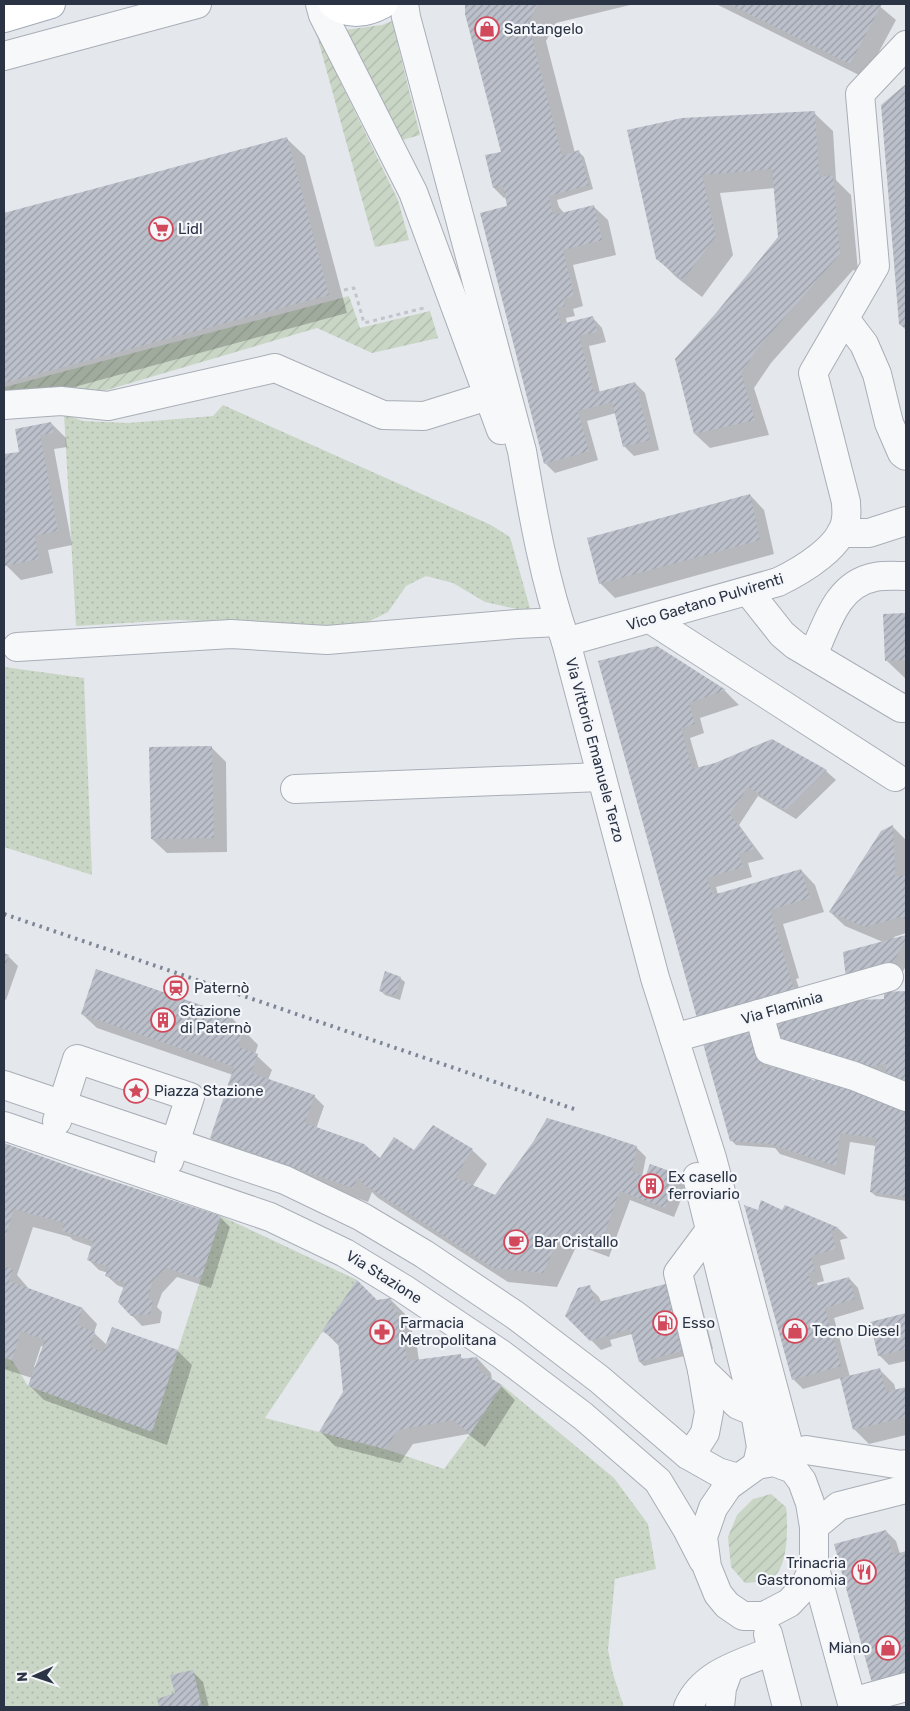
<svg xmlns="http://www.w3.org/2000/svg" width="910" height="1711" font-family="Rubik,sans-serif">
	<defs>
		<pattern id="grass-dots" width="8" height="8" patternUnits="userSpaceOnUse" patternTransform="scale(1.25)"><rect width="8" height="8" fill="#c9d6c5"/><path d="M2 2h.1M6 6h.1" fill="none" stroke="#adb8ab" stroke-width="1.8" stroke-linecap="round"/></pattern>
		<pattern id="garden-furrows" width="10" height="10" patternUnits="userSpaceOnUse" patternTransform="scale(1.25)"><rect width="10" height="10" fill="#c9d6c5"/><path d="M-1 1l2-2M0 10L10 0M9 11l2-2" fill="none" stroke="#adb8ab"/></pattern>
		<pattern id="building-hatch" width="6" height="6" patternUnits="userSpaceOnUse" patternTransform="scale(1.25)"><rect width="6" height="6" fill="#bbc0ca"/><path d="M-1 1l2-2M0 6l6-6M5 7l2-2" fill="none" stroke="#989da6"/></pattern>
	</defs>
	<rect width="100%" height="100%" fill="#e4e7ec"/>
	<g fill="url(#grass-dots)">
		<polygon points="223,405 491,525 510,537 531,612 485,602 453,583 426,576 406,586 388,612 364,624 330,626 176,620 76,626 64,414 83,421 128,423 213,416"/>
		<polygon points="4,667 84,678 92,875 4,847"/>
		<polygon points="221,1216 357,1280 265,1418 385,1449 444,1469 470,1434 502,1385 614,1478 648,1524 656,1569 615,1579 608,1650 613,1674 624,1707 4,1707 4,1358 12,1360 28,1386 152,1431"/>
	</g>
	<g fill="url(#garden-furrows)">
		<polygon points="392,21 420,135 399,141 344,30 382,25"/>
		<polygon points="316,32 398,200 409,240 375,247"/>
		<polygon points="349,296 360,328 430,311 438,338 372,353 317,328 100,392 5,392 5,387"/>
		<path d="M771,1494L786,1507C788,1523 788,1559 778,1572C770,1582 755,1582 745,1583L731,1567L728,1537L737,1515L753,1499Z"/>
	</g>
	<g fill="#0003" fill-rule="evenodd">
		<polygon points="466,4 630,4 630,5 556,23 546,41 575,153 579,152 584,157 593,189 557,200 559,207 564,213 593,206 608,220 616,255 573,265 583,306 573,309 575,316 566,318 567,324 593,318 602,328 606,342 589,346 600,393 635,383 645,393 659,450 634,456 624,446 616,413 587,421 598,460 555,473 545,463 510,207 506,197 504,198 494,188 486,156 502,152 466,14"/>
		<polygon points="716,4 877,4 896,20 865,78"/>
		<polygon points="906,85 906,330 900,324 882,105"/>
		<polygon points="814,113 833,131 836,180 851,195 858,271 853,270 771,363 754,388 769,435 710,448 695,434 717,314 779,237 775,188 720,193 733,255 702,297 676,277 657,258 628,131"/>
		<polygon points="286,138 305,156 347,313 4,406 4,215"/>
		<polygon points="51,423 66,438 67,447 54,449 72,545 48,550 53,573 21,580 6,565 4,552 4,456 20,453"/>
		<polygon points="750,495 764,510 774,554 615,598 601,584 588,539"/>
		<polygon points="885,615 906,615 906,679 886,660"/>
		<polygon points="656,648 725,691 739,705 700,718 704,733 690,738 699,769 716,764 772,740 826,771 836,780 796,819 758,796 739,825 764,859 748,863 752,877 716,887 718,895 801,870 815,885 824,912 783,924 799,978 796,979 804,1003 709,1031"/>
		<polygon points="211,747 226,762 227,852 167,853 152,839"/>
		<polygon points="893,827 906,840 906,933 894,937 895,939 906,936 906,966 901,975 857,988 883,942 845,926 830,912"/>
		<polygon points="4,955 9,957 18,966 6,1000 4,999"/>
		<polygon points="400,978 405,982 400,1000 385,995 380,990"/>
		<polygon points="906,992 906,1089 889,1074 865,1078 885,1000 885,993"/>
		<polygon points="82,1014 230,1016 258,1045 255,1054 272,1070 268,1080 314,1096 324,1106 316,1129 380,1159 415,1152 472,1150 487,1164 472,1187 495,1197 636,1147 646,1157 642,1177 677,1175 687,1185 674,1217 630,1200 609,1257 577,1245 557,1287 508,1282 378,1198 372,1192 368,1202 253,1162 221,1148 211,1138 233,1075 97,1028"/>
		<polygon points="703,1041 769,1062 770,1068 906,1107 906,1201 876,1196 871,1192 876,1146 850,1142 845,1175 780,1154 775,1148 736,1145 731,1140"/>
		<path d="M4,1145L81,1172L220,1217L230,1227L211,1288L177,1277L162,1293L157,1307L162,1312L160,1323L142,1326L119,1302L124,1288L117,1285L107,1276L108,1273L99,1270L89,1260L93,1247L73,1240L70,1237L33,1227L17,1275L30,1290L83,1309L97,1324L94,1333L107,1345L178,1351L192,1365L167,1445L44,1400L30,1386L32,1378L4,1369ZM41,1346L44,1347L36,1368L34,1367Z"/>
		<polygon points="786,1207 839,1229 848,1238 840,1240 845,1259 820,1266 824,1281 817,1283 818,1287 849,1278 858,1288 864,1309 834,1318 850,1377 880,1370 894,1384 896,1391 906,1389 906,1435 869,1444 854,1429 841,1378 803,1389 793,1379 759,1212 783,1211"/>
		<polygon points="691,1279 696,1284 713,1349 644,1366 640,1362 632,1334 610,1340 612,1346 601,1350 567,1316 589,1287 599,1297 601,1302"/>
		<polygon points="390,1299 405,1314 405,1318 411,1325 414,1344 417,1347 419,1361 460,1356 464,1360 477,1358 491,1373 492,1380 501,1386 515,1400 485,1447 468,1434 413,1444 400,1463 335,1446 321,1432 345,1393 339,1346 324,1331 376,1301"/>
		<polygon points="906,1314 906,1361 889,1365 879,1355 871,1323"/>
		<polygon points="886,1531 896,1541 900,1554 906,1552 906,1686 883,1692"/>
		<polygon points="193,1672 203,1682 209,1707 160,1707 158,1700 176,1694"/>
	</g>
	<g fill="url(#building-hatch)">
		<polygon points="465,4 538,4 528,22 562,156 579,150 589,185 549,196 553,215 594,205 602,240 563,250 574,296 563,299 565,306 556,308 561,324 593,316 597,332 579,336 594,393 635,382 650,440 623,447 612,402 578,411 589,451 544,464 480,213 507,206 503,186 493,188 485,155 501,152 465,14"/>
		<polygon points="729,4 882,4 850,64"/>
		<polygon points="906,84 906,329 899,324 881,105"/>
		<polygon points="815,111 819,177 833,175 840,254 757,349 741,373 755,420 694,434 675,359 716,313 778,237 772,169 702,175 716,236 683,280 656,259 627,130 682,118"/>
		<polygon points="287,137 329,295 4,383 4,213"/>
		<polygon points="51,422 54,433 40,435 58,531 35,536 39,559 5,566 4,454 19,452 15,429"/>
		<polygon points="750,494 760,540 599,584 587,538"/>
		<polygon points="906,613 906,660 885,661 883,614"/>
		<polygon points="657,646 726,690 689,703 695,724 681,728 692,769 715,763 772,739 827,770 786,810 748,787 730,814 755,849 739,854 743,867 707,878 713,895 801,869 810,898 770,910 795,993 698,1022 598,661"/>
		<polygon points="212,746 214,838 151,839 149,747"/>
		<polygon points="893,825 895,876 906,875 906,920 900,917 865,927 829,912 881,831"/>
		<polygon points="906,935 906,940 891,966 846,979 843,952"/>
		<polygon points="4,953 9,955 4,970"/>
		<polygon points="96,969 230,1015 228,1024 244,1029 238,1047 258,1054 251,1073 315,1095 305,1123 364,1144 380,1158 394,1137 414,1150 433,1125 473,1149 455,1177 495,1195 533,1142 547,1118 601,1134 637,1146 632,1171 645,1177 650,1164 678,1174 665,1208 620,1191 599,1248 561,1234 543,1273 493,1268 362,1183 358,1177 353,1188 210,1138 234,1067 81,1014"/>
		<polygon points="385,971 401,977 395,996 379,991"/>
		<polygon points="906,991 906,1087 886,1073 886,1064 854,1069 776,1045 773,1018 832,1001 884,999 884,992"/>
		<polygon points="753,1026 759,1051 762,1068 780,1065 815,1081 816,1073 906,1105 906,1197 870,1192 876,1138 840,1133 836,1166 769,1144 730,1141 702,1040"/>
		<polygon points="4,1143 88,1173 221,1216 201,1279 166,1268 152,1283 148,1298 153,1301 150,1314 131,1316 118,1302 125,1283 105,1276 109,1267 87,1260 93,1241 62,1231 64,1223 14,1209 4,1241"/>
		<polygon points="761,1200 782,1210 785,1205 839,1228 831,1231 836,1249 811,1256 815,1271 808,1273 812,1287 849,1277 855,1299 825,1308 841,1366 792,1380 744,1205 758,1210"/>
		<polygon points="4,1266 13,1269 9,1281 83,1308 77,1325 95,1332 90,1347 103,1352 112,1327 178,1350 152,1432 28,1386 45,1340 21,1331 12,1360 4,1358"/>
		<polygon points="691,1277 709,1344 639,1362 630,1329 590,1341 565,1316 578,1288 590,1285 595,1303"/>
		<polygon points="357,1280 377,1300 391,1298 392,1309 397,1309 400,1332 403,1331 407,1361 461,1354 461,1359 477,1357 479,1371 502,1385 470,1434 453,1420 398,1430 385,1449 319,1432 343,1392 338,1341 322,1331"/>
		<polygon points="906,1313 906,1349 878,1356 870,1322"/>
		<polygon points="880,1368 886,1392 906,1387 906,1417 853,1430 840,1378"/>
		<polygon points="886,1530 893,1555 906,1551 906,1673 872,1683 834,1544"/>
		<polygon points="193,1670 202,1707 159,1707 157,1699 175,1693 170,1675"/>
	</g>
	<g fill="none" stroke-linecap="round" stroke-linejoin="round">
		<g stroke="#a9aeb7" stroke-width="30">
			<g id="minor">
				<polyline points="320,4 323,15 413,192 501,430"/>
				<path d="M404,4L406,17L522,451C533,515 544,580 566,642L655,978L712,1158L791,1454L793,1469L802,1481L810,1503L814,1527V1565L805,1586L789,1603L764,1616H743L727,1605L718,1594L707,1567L703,1537L713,1508L728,1486L757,1465L774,1462L793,1469"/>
				<polyline points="4,56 197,4"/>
				<polyline points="845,319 864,344 877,374 889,423 902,453 906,456"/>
				<polyline points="4,405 61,401 108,406 275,368 383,415 424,416 488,396"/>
				<polyline points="841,533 869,533 906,521"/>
				<polyline points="748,591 782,634 795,645 901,708 906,708"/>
				<polyline points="650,619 895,777"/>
				<path d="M566,642L778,582C801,571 844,546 846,518C847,513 846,507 846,502L813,373L875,266L860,94L906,45"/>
				<polyline points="17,647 231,634 327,640 517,624 559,622"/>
				<path d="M813,655C827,624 837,584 875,577C885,575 896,576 906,576"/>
				<polyline points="295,789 601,777"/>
				<polyline points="759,1014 769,1050 854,1076 906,1097"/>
				<polyline points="674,1038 889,977"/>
				<polyline points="4,1085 285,1180 362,1217 424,1254 515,1315 599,1379 688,1455 718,1472 738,1478"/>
				<polyline points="57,1121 77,1059 190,1097 169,1161"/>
				<polyline points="4,1126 270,1217 345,1253 404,1289 501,1354 583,1416 658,1481 687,1529 703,1560"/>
				<polyline points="697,1177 755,1412 761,1447 757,1465"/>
				<polyline points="702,1370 738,1405 755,1412"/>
				<polyline points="688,1455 696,1447 705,1433 709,1412 702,1370 678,1273 710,1230"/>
				<polyline points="774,1462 791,1454 806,1450 902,1465 906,1464"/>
				<polyline points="814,1527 839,1506 906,1489"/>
				<polyline points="814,1565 853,1707"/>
				<polyline points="768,1634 787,1707"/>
				<polyline points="852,1702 906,1687"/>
				<path d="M688,1707C703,1673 740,1664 772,1651"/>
				<polyline points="720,1707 722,1688 729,1669"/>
			</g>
		</g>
		<g stroke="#a3abb8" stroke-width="30">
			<g id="major">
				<path d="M333,4C349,16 367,13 383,4"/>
				<polyline points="4,18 51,4"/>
			</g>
		</g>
		<polyline stroke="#c2c5cb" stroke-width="3" stroke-dasharray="4 4" stroke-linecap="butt" points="344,290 354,288 364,323 424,308"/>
		<use href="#minor" stroke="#f7f8fa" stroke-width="28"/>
		<use href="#major" stroke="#fff" stroke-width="28"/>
		<polyline stroke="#7d8696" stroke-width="4" stroke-dasharray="2.5 5" stroke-linecap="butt" points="4,914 574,1109"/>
	</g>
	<defs>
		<g id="shop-ring" transform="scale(1.25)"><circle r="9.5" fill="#f4f6f9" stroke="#d1495b" stroke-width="1.5"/><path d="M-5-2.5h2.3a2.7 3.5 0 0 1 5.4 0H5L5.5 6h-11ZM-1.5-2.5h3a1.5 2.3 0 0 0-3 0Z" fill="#d1495b"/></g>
		<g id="supermarket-ring" transform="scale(1.25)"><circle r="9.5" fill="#f4f6f9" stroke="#d1495b" stroke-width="1.5"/><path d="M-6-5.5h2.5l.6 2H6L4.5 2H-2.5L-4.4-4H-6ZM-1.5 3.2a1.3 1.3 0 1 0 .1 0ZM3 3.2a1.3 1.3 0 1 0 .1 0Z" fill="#d1495b"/></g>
		<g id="station-ring" transform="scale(1.25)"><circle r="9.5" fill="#f4f6f9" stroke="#d1495b" stroke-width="1.5"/><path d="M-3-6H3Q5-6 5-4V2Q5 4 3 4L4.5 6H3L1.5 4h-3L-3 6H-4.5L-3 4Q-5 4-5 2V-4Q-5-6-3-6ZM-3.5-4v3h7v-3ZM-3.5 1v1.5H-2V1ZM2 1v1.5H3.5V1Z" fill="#d1495b"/></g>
		<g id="building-ring" transform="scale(1.25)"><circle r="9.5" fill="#f4f6f9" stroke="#d1495b" stroke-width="1.5"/><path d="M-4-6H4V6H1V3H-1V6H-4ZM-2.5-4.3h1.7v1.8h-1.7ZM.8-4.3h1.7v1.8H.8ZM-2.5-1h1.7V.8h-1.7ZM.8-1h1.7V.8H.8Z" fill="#d1495b"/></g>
		<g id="sight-ring" transform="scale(1.25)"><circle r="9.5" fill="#f4f6f9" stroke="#d1495b" stroke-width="1.5"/><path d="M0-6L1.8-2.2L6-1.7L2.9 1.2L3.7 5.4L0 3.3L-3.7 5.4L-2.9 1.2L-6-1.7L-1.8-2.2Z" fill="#d1495b"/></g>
		<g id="cafe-ring" transform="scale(1.25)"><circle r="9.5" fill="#f4f6f9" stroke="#d1495b" stroke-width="1.5"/><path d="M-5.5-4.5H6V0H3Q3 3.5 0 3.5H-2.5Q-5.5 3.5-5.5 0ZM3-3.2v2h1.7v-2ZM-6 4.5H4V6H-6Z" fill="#d1495b"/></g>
		<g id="fuel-ring" transform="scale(1.25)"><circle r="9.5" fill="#f4f6f9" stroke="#d1495b" stroke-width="1.5"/><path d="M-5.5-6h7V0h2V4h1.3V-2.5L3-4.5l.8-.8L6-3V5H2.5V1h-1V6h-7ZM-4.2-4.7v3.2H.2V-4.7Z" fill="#d1495b"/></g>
		<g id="pharmacy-ring" transform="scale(1.25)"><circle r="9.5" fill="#f4f6f9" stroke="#d1495b" stroke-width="1.5"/><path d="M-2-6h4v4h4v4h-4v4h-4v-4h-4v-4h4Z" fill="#d1495b"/></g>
		<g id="restaurant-ring" transform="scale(1.25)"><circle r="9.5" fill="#f4f6f9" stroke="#d1495b" stroke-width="1.5"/><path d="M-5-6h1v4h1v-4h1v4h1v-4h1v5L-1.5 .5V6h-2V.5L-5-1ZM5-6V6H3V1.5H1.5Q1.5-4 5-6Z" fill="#d1495b"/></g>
	</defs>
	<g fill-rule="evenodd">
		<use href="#shop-ring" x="487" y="29"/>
		<use href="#supermarket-ring" x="161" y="229"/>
		<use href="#station-ring" x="176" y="988"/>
		<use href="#building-ring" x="163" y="1020"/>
		<use href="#sight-ring" x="136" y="1091"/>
		<use href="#building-ring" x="651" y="1186"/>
		<use href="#cafe-ring" x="516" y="1242"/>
		<use href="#fuel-ring" x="665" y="1323"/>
		<use href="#shop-ring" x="795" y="1331"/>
		<use href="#pharmacy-ring" x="382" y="1332"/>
		<use href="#restaurant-ring" x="864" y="1572"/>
		<use href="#shop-ring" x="888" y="1648"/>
	</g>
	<g text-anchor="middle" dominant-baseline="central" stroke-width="4.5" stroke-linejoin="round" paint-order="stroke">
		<g font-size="15" fill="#2b3445" stroke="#f4f6f9" text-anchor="start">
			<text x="504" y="29">Santangelo</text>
			<text x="178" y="229">Lidl</text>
			<text x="194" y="988">Paternò</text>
			<text x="180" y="1011">Stazione<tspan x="180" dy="17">di Paternò</tspan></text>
			<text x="154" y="1091">Piazza Stazione</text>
			<text x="668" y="1177">Ex casello<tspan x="668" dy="17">ferroviario</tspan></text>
			<text x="534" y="1242">Bar Cristallo</text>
			<text x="400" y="1323">Farmacia<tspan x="400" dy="17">Metropolitana</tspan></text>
			<text x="682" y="1323">Esso</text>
			<text x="812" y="1331">Tecno Diesel</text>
			<text x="846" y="1563" text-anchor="end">Trinacria<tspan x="846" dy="17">Gastronomia</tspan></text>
			<text x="870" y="1648" text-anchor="end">Miano</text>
		</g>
		<g font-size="15" fill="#2b3445" stroke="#f4f6f9">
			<text transform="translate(705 602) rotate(-17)">Vico Gaetano Pulvirenti</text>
			<text transform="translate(595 750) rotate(75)">Via Vittorio Emanuele Terzo</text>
			<text transform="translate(782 1008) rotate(-16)">Via Flaminia</text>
			<text transform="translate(384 1277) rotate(32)">Via Stazione</text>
		</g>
	</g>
	<rect width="910" height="1711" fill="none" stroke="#2b3445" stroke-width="10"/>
	<g transform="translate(35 1676) rotate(267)" stroke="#f4f6f9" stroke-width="4" paint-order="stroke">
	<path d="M0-4L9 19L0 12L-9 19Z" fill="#2b3445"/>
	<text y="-8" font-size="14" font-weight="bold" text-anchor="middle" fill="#2b3445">N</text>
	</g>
</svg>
